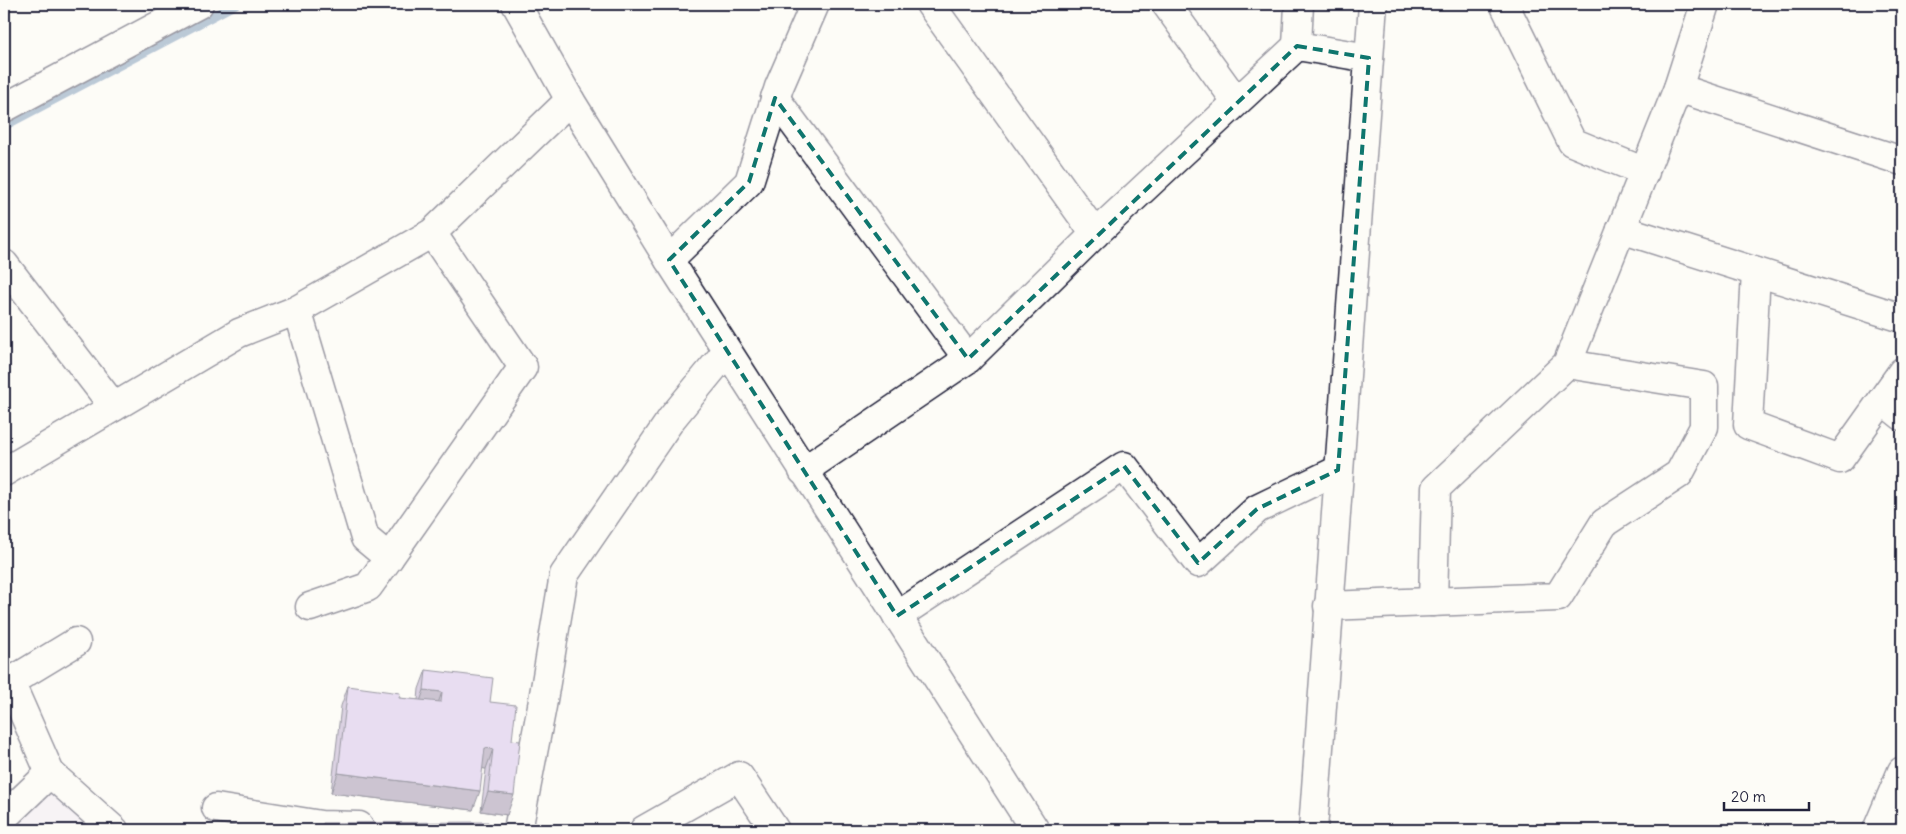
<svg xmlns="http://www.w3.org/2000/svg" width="1906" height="834" font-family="Delius,sans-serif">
	<rect width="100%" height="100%" fill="#fdfcf7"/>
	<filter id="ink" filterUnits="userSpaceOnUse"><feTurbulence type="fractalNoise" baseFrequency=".02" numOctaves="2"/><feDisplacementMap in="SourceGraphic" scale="10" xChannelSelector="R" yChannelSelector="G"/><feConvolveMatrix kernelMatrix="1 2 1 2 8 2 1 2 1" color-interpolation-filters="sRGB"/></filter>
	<g filter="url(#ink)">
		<polygon fill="#efe8f2" points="50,773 107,830 4,830"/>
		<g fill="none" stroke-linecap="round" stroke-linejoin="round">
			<polyline stroke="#6b8cae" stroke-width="9" points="4,126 236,4"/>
			<g stroke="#22223b" stroke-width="31">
				<g id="minor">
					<polyline points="930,4 1095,234"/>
					<polyline points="1166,4 1236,101"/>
					<polyline points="1504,4 1572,142 1645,172"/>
					<polyline points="1297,46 1299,4"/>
					<polyline points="1678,88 1902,161"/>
					<polyline points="775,98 968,359"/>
					<polyline points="4,108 199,4"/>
					<polyline points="1621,229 1902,318"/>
					<polyline points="669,260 749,182 779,87 815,4"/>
					<polyline points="4,264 114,407"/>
					<polyline points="1756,272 1748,425 1840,459 1902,372"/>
					<polyline points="297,310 365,538 389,558 523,367 432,233"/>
					<polyline points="1882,400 1902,416"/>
					<polyline points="803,471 968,359 1095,234 1297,46 1369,58"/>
					<polyline points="4,472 239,333 297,310 432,233 570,100"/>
					<polyline points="1433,602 1436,488 1567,364 1678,88 1705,4"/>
					<polyline points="1328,606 1558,597 1604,523 1679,474 1704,427 1704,386 1567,364"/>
					<polyline points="310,607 368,587 389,558"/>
					<polyline points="897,616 1124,466 1198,563 1257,509 1338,470"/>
					<polyline points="50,773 10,682 76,642"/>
					<polyline points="216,808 321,825 359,826"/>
					<polyline points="4,817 50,773 114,830"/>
					<polyline points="518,830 542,706 564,575 672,418 727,351"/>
					<polyline points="644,830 739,776 775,830"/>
				</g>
			</g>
			<g stroke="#22223b" stroke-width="31">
				<g id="tertiary">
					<polyline points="516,4 570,100 669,260 1035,830"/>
					<polyline points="1313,830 1373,4"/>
				</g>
			</g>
			<g stroke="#22223b" stroke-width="31">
				<polyline id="secondary" points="1877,830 1902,771"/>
			</g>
			<use href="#minor" stroke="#fdfcf7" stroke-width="28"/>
			<use href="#tertiary" stroke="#fdfcf7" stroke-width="28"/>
			<use href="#secondary" stroke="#fdfcf7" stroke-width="28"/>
		</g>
		<polygon fill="#b19fc8" stroke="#22223b" points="426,670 490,702 512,740 507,815 481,811 486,769 482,768 473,810 331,793 341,706 348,686 399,698 418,700 419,689"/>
		<g fill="#9082a2" stroke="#22223b">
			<polygon points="424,690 442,692 435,712 417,710"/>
			<polygon points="485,748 493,749 486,769 478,768"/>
			<polygon points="338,773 480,791 473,810 331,793"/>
			<polygon points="488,792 514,795 507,815 481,811"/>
		</g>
		<g fill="#ceb9e8" stroke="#22223b">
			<polygon points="426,670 493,678 490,702 516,705 512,740 520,741 514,795 488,792 493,749 485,748 480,791 338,773 348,686 400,693 399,698 441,702 442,692 424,690"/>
			<polygon points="488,822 489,830 323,830 323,823"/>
		</g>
	</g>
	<path d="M0 0H1906V834H0ZM1297,46L1369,58L1338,470L1257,509L1198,563L1124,466L897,616L669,260L749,182L775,98L968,359Z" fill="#fdfcf7" fill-opacity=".55" fill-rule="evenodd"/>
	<path fill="none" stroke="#0f766e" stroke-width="4" stroke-dasharray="10 6" stroke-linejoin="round" d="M1297,46L1369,58L1338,470L1257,509L1198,563L1124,466L897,616L669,260L749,182L775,98L968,359Z"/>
	<rect width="1906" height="834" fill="none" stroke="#fdfcf7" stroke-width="20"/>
	<rect x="10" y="10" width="1886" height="814" fill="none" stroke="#22223b" stroke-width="2" filter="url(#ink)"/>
	<path d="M1724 802v8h85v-8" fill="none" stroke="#22223b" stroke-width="2.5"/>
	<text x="1731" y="802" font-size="15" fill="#22223b" stroke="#fdfcf7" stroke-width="4" paint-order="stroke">20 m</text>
</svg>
